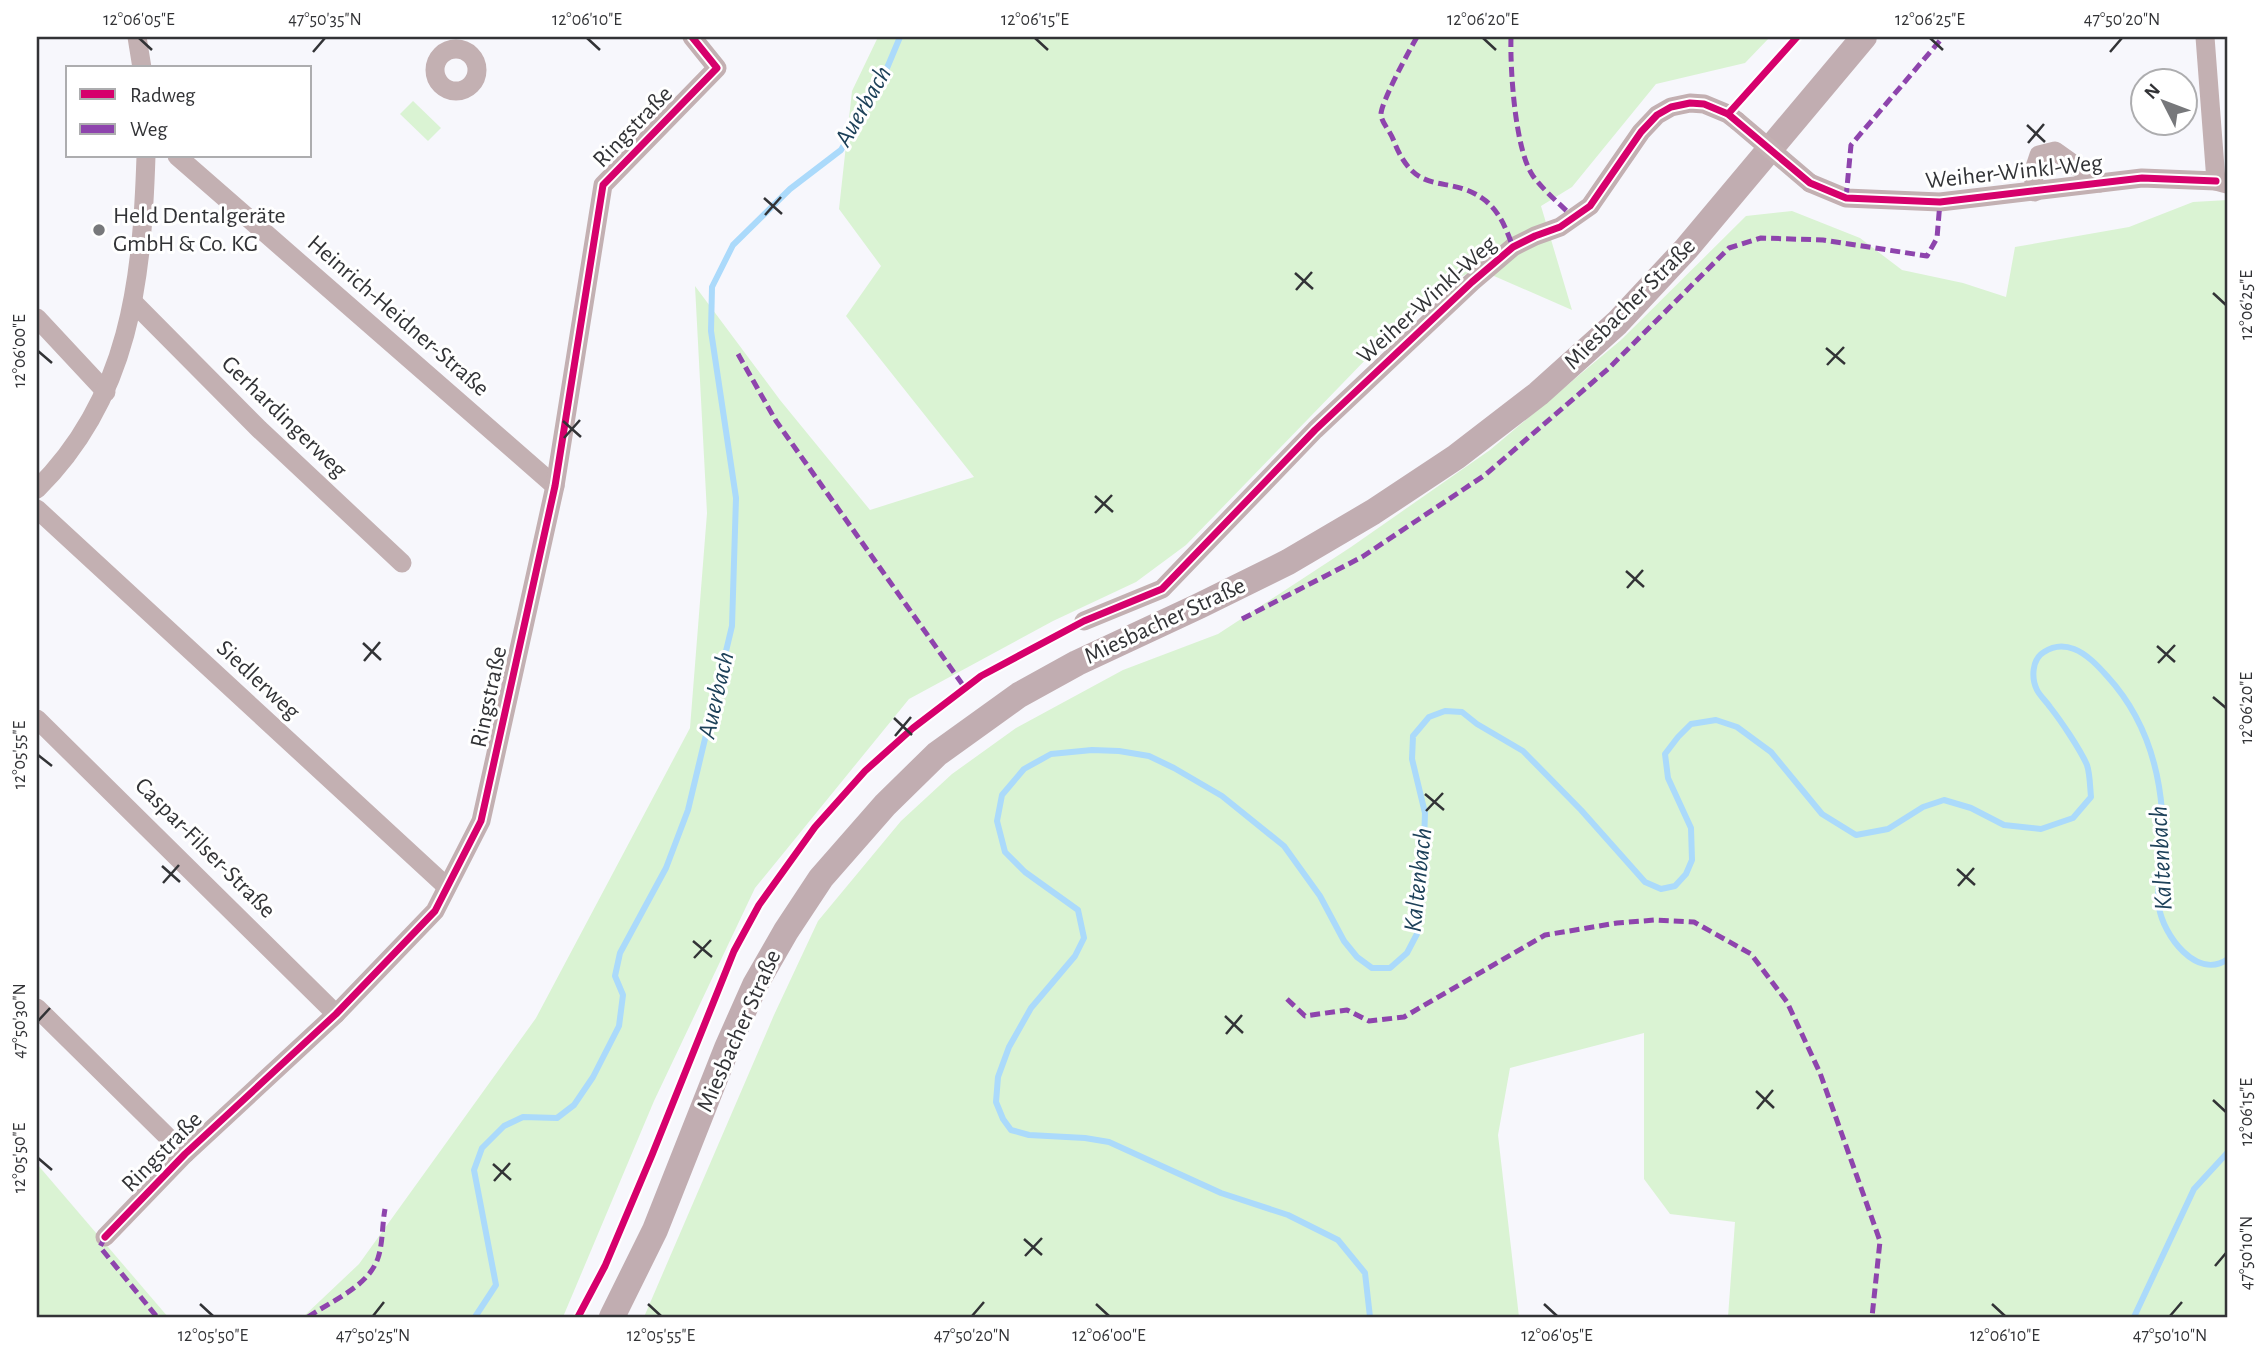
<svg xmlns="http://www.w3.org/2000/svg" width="2265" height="1354" font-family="'Alegreya Sans',sans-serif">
	<rect width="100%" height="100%" fill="#f7f7fc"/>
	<g fill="#daf3d3">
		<polygon points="878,37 1770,37 1745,63 1656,84 1572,187 1541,206 1572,310 1478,269 1435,288 1186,545 1136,582 1053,621 909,699 755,888 654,1101 563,1317 303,1317 359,1264 536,1018 690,728 707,513 695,286 780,400 870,510 974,477 846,316 881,266 839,209 852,91"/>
		<polygon points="413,101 441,128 428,141 400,114"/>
		<polygon points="2228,200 2228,1317 1728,1317 1735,1222 1670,1214 1644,1179 1644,1033 1510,1068 1498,1135 1519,1317 644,1317 774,1015 818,921 901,821 952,774 1016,728 1123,670 1218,634 1351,547 1490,450 1621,340 1746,216 1792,211 1860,238 1902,270 1963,283 2006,297 2015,247 2129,227 2193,202"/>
		<polygon points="37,1164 168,1317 37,1317"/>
	</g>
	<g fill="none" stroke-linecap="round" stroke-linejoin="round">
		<g stroke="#abdafb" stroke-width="6">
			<polyline points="475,1317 496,1285 474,1170 482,1148 504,1126 523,1117 557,1118 574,1105 593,1077 619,1026 623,995 615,976 620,953 666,868 688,810 732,626 736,498 711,331 712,287 733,245 790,189 841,150 882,80 900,37"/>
			<path d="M1370,1317L1365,1273L1338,1240L1288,1215L1221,1193L1109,1142L1085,1138L1029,1135L1011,1130L1003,1119L996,1102L998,1077L1009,1047L1031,1008L1075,956L1084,938L1078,910L1025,872L1005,852L997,821L1002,795L1024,769L1051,754L1092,750L1119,751L1149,756L1174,768L1222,796L1284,846L1320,896L1344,941L1357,957L1372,968H1390L1407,953L1418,932L1422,898L1425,813L1412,759L1413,736L1429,717L1445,711L1462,712L1477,724L1523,751L1581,810L1645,882L1661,889L1675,886L1686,874L1692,860L1691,828L1668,778L1665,754L1678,737L1691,724L1716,720L1737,727L1771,752L1822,814L1856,835L1888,829L1923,807L1944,800L1971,808L2004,825L2041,829L2073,818L2091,797C2090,787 2090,774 2087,765C2080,749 2061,721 2050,707C2046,701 2040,696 2037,690C2031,678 2032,659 2044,652C2053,646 2064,645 2074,649C2087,654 2098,666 2107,676C2141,713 2158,761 2162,811C2164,843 2155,878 2159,907C2163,935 2197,981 2228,959"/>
			<polyline points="2134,1317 2194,1189 2228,1152"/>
		</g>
		<g stroke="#c3b0b2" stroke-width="19">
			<polyline points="137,37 142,68"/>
			<polyline points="2205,37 2216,181 2227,184"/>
			<circle cx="456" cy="70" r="21"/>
			<polyline points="177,156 555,486"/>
			<polyline points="1810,183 1846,198 1940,202 2142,178 2216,181"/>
			<polyline points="2035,192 2033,173 2039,155 2055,151 2100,183"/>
			<polyline points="134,303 259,429 402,563"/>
			<polyline points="37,318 106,392"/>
			<path d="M37,489C130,397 142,280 146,156"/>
			<polyline points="37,509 447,887"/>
			<polyline points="1084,621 1162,589 1315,430 1472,282 1513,247 1535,236 1560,227 1590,206 1641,132 1657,115 1671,107 1690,103 1704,104 1728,114 1737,121"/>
			<polyline points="37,719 336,1014"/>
			<polyline points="37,1008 185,1154"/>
			<polyline points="105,1237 185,1154 336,1014 435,911 481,821 555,486 603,185 717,68 692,37"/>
		</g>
		<polyline stroke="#c1adb1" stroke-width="26" points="612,1317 655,1230 727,1048 755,985 786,931 821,878 885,805 937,754 1019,695 1077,663 1199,606 1288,562 1373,512 1456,457 1538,394 1617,323 1686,249 1864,37"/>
		<polyline stroke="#c3b0b2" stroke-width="19" points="1737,121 1810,183"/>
		<g stroke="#8e44ad" stroke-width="5" stroke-dasharray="10 5" stroke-linecap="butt">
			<path d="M1417,37C1410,49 1380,104 1381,115C1382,123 1390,131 1393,139C1417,202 1448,171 1486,201C1501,214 1506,229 1513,247"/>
			<path d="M1511,37C1510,69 1515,150 1533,176C1544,191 1561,205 1575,219"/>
			<polyline points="1846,198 1851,145 1943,37"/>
			<polyline points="738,354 776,421 965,688"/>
			<polyline points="1242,619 1362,557 1485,475 1608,369 1729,248 1761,238 1823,240 1927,256 1937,238 1940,202"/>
			<polyline points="1287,999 1305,1016 1347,1010 1369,1021 1404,1017 1545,935 1617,923 1655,920 1694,922 1751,954 1787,1002 1820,1073 1880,1241 1872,1317"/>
			<polyline points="105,1237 100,1247 157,1317"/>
			<path d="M308,1317C331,1301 368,1287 378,1258C383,1243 382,1225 385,1209"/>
		</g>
		<g stroke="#fff" stroke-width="11">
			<g id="cycleway">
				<polyline points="1728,114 1797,37"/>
				<polyline points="105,1237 185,1154 336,1014 435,911 481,821 555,486 603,185 717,68 692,37"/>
				<polyline points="578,1317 605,1266 652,1155 734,951 759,905 815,827 865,771 913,728 981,676 1084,621 1162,589 1315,430 1472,282 1513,247 1535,236 1560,227 1590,206 1641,132 1657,115 1671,107 1690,103 1704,104 1728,114 1810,183 1846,198 1940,202 2142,178 2216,181"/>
			</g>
		</g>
		<use href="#cycleway" stroke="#d6006c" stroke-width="7"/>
	</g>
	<path fill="none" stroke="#323336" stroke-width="2.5" d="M139,38L152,50M587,38L600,50M1035,38L1048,50M1483,38L1496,50M1930,38L1943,50M313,52L325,38M2110,52L2122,38M2027,125L2045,142M2028,143L2044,124M764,198L782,214M765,215L781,197M1295,273L1313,289M1296,290L1312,272M2213,293L2226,305M1826,348L1845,364M38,351L52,363M1827,365L1844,347M563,421L581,437M564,438L580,420M1095,496L1113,512M1095,513L1112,495M1626,571L1644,587M1627,588L1643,570M363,643L381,660M2157,646L2175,662M364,661L380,642M2158,663L2175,645M2213,697L2226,708M894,718L912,735M895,736L911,717M38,755L52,766M1425,794L1444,810M1426,811L1443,793M162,866L180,882M1957,869L1975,885M163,883L179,865M1958,886L1974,868M693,941L712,957M694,958L711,940M1225,1016L1243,1033M38,1021L50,1008M1226,1034L1242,1015M1756,1091L1774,1108M2213,1100L2226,1112M1757,1109L1773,1090M38,1158L52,1170M493,1164L511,1180M494,1181L510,1163M1024,1239L1042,1255M1025,1256L1042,1238M2215,1266L2226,1253M200,1304L213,1316M648,1304L661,1316M1096,1304L1109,1316M1544,1304L1557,1316M1992,1304L2005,1316M373,1316L384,1302M972,1316L984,1302M2170,1316L2182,1302"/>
	<circle fill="#77787b" stroke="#fff" stroke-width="2.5" cx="99" cy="230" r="7"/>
	<g text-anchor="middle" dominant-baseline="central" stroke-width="6" stroke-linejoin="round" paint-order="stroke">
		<g font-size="24" fill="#323336" stroke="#fff">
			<text transform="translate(633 127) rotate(-46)">Ringstraße</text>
			<text transform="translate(2014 172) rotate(-6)">Weiher-Winkl-Weg</text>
			<text transform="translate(1427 300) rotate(-42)">Weiher-Winkl-Weg</text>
			<text transform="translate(1630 304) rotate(-45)">Miesbacher Straße</text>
			<text transform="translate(398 316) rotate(41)">Heinrich-Heidner-Straße</text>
			<text transform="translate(284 417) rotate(44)">Gerhardingerweg</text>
			<text transform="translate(1165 621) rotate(-25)">Miesbacher Straße</text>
			<text transform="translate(258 680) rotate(43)">Siedlerweg</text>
			<text transform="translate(489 697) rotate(-78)">Ringstraße</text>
			<text transform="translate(205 848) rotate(45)">Caspar-Filser-Straße</text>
			<text transform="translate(739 1031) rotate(-66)">Miesbacher Straße</text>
			<text transform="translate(162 1152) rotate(-45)">Ringstraße</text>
		</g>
		<g font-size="24" fill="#323336" stroke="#fff" text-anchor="start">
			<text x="113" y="216">Held Dentalgeräte<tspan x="113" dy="28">GmbH &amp; Co. KG</tspan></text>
		</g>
		<g font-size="26" font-style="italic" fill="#1d4159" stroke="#fff">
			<text transform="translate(863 106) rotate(-60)">Auerbach</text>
			<text transform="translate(716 695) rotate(-77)">Auerbach</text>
			<text transform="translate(2161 858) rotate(-93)">Kaltenbach</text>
			<text transform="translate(1418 880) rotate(-84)">Kaltenbach</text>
		</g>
	</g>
	<rect width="2265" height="1354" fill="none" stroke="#ffffff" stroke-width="77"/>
	<rect x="66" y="66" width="245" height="91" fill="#ffffff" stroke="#adadaf" stroke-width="2"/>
	<rect x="80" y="89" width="35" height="10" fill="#d6006c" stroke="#adadaf" stroke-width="2"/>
	<text x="130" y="102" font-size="21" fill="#323336">Radweg</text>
	<rect x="80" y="124" width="35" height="10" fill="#8e44ad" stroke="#adadaf" stroke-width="2"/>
	<text x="130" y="136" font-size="21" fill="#323336">Weg</text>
	<g transform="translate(2164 102) rotate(312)"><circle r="33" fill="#ffffff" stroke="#adadaf" stroke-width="2"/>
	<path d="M0-5L12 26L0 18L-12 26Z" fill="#77787b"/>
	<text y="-10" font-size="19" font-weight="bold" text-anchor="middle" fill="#323336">N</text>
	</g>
	<rect x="38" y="38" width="2188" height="1278" fill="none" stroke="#323336" stroke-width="2.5"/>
	<g font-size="18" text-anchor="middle" fill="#323336">
		<text x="139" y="25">12°06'05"E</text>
		<text x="325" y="25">47°50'35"N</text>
		<text x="587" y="25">12°06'10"E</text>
		<text x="1035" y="25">12°06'15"E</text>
		<text x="1483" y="25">12°06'20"E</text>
		<text x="1930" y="25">12°06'25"E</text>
		<text x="2122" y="25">47°50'20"N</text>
		<text transform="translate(2246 305) rotate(-90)" y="6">12°06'25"E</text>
		<text transform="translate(19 351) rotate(-90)" y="6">12°06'00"E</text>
		<text transform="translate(2246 708) rotate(-90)" y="6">12°06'20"E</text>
		<text transform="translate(19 755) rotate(-90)" y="6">12°05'55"E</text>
		<text transform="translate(19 1021) rotate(-90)" y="6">47°50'30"N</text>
		<text transform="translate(2246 1112) rotate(-90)" y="6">12°06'15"E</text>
		<text transform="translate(19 1158) rotate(-90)" y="6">12°05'50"E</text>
		<text transform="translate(2246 1253) rotate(-90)" y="6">47°50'10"N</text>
		<text x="213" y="1341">12°05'50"E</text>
		<text x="373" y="1341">47°50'25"N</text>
		<text x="661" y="1341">12°05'55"E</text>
		<text x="972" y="1341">47°50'20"N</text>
		<text x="1109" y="1341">12°06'00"E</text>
		<text x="1557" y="1341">12°06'05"E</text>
		<text x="2005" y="1341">12°06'10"E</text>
		<text x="2170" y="1341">47°50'10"N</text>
	</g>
</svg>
